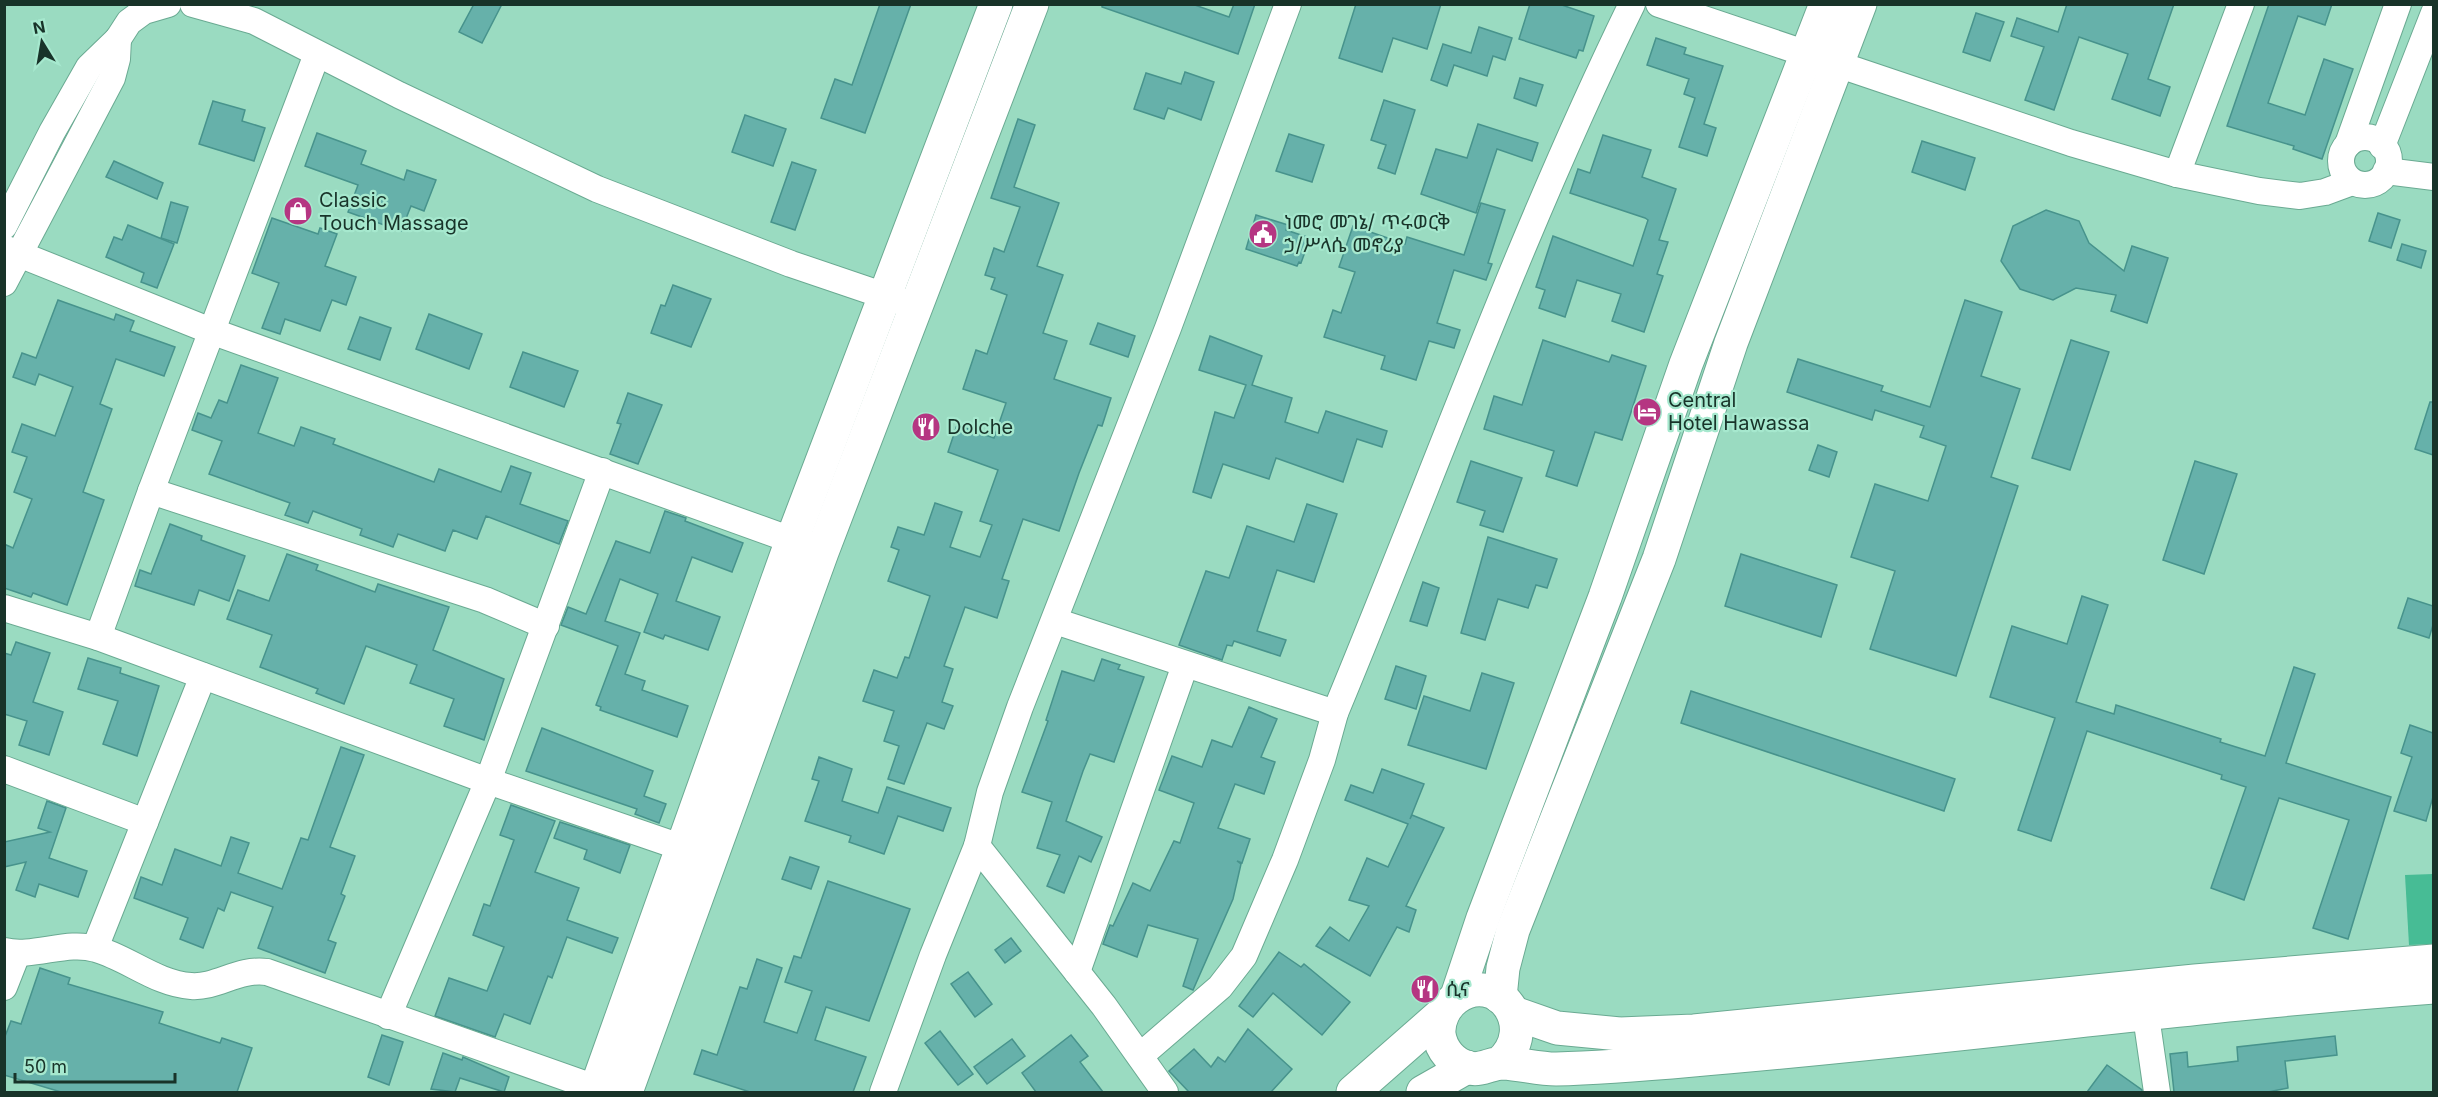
<svg xmlns="http://www.w3.org/2000/svg" width="2438" height="1097" font-family="Inter,'Noto Sans Ethiopic',sans-serif">
	<rect width="100%" height="100%" fill="#9adbc1"/>
	<polygon fill="#47bc95" points="2433,874 2433,944 2409,945 2405,875"/>
	<g fill="#66b1aa" stroke="#47938c" stroke-width="1.5">
		<polygon points="474,4 502,4 482,43 459,32"/>
		<polygon points="880,4 911,4 865,133 821,118 835,79 852,85"/>
		<polygon points="1102,4 1192,4 1229,17 1234,4 1255,4 1238,54 1102,7"/>
		<polygon points="1356,4 1441,4 1427,49 1393,38 1382,72 1339,58"/>
		<polygon points="1530,4 1559,4 1594,16 1583,51 1579,50 1576,58 1519,39"/>
		<polygon points="2067,4 2174,4 2148,79 2170,87 2160,116 2112,99 2128,54 2079,37 2054,110 2025,100 2044,47 2011,36 2017,18 2058,32"/>
		<polygon points="2269,4 2332,4 2325,25 2298,16 2268,103 2305,115 2324,59 2353,69 2322,159 2293,149 2294,146 2227,126"/>
		<polygon points="1976,13 2004,22 1990,61 1963,52"/>
		<polygon points="1479,27 1512,38 1505,60 1493,56 1487,76 1454,65 1447,86 1431,80 1443,44 1471,53"/>
		<polygon points="1656,38 1686,48 1684,54 1723,66 1704,124 1716,128 1707,156 1679,147 1695,98 1684,94 1689,79 1647,65"/>
		<polygon points="1185,72 1214,82 1201,120 1168,108 1164,119 1134,109 1146,73 1181,84"/>
		<polygon points="1520,78 1543,85 1536,106 1514,98"/>
		<polygon points="1384,100 1415,110 1395,174 1378,168 1386,145 1371,140"/>
		<polygon points="213,101 245,110 242,121 265,128 254,161 199,144"/>
		<polygon points="745,115 786,129 773,166 732,152"/>
		<polygon points="1018,119 1035,125 1014,187 1059,203 1037,266 1063,275 1043,333 1067,341 1054,379 1111,398 1102,426 1098,425 1079,473 1059,531 1023,519 1002,579 1009,581 997,618 965,607 944,666 953,669 942,702 953,706 944,729 927,723 904,784 888,779 899,746 884,741 894,711 863,701 874,670 897,678 905,657 909,658 930,596 888,581 899,550 891,547 898,527 924,535 935,503 962,512 950,547 980,557 992,525 980,521 998,470 948,452 957,425 994,438 1006,403 963,389 976,350 987,354 1007,295 991,289 995,278 985,275 994,248 1004,252 1020,207 991,198"/>
		<polygon points="1478,124 1538,143 1532,161 1497,149 1476,213 1421,194 1436,149 1467,158"/>
		<polygon points="317,133 366,151 361,164 404,180 407,170 436,180 424,211 411,206 401,231 348,212 358,185 305,166"/>
		<polygon points="1289,134 1324,145 1312,182 1276,171"/>
		<polygon points="1603,135 1651,150 1642,177 1676,189 1659,240 1668,242 1657,274 1663,276 1644,332 1612,321 1621,294 1577,280 1565,317 1539,308 1545,290 1536,287 1553,236 1633,266 1648,220 1645,218 1570,193 1578,169 1590,173"/>
		<polygon points="1922,141 1975,158 1965,190 1912,172"/>
		<polygon points="114,161 163,183 157,199 106,177"/>
		<polygon points="792,162 816,170 795,230 771,222"/>
		<polygon points="171,202 188,207 177,243 161,238"/>
		<polygon points="1481,203 1505,210 1488,263 1492,264 1486,280 1454,270 1437,323 1460,330 1454,348 1429,341 1416,380 1381,369 1385,356 1324,337 1333,310 1341,313 1355,272 1339,267 1353,226 1405,244 1407,237 1464,255"/>
		<polygon points="2046,210 2079,221 2089,243 2124,271 2132,246 2168,258 2147,323 2111,311 2116,295 2076,288 2053,300 2020,289 2001,261 2013,226"/>
		<polygon points="2378,213 2400,220 2391,248 2369,241"/>
		<polygon points="1256,215 1288,225 1286,230 1310,238 1301,263 1299,262 1297,266 1246,249"/>
		<polygon points="272,218 318,234 320,228 337,234 325,266 356,277 346,305 332,300 320,331 285,319 280,334 262,328 279,283 252,273"/>
		<polygon points="128,225 174,244 157,288 141,282 144,273 106,257 114,237 122,240"/>
		<polygon points="2402,244 2426,251 2421,268 2397,260"/>
		<polygon points="673,285 711,299 691,347 651,333 661,305 665,306"/>
		<polygon points="58,300 114,320 116,314 134,321 130,331 175,347 164,376 116,359 100,404 112,409 83,492 104,500 67,605 33,593 31,597 4,588 4,544 13,548 32,499 14,492 27,457 12,452 22,424 55,436 73,387 39,374 35,385 13,377 22,353 36,358"/>
		<polygon points="1965,300 2002,312 1981,376 2020,389 1991,477 2018,486 1956,676 1870,649 1895,571 1851,557 1875,484 1928,501 1946,446 1920,437 1924,426 1875,410 1872,420 1787,392 1798,359 1883,386 1881,391 1930,407"/>
		<polygon points="429,314 482,334 469,369 416,349"/>
		<polygon points="360,317 391,328 380,360 348,349"/>
		<polygon points="1098,323 1135,336 1128,357 1090,344"/>
		<polygon points="1210,336 1262,356 1252,385 1292,398 1285,422 1318,433 1326,411 1387,431 1382,447 1357,439 1343,482 1276,458 1269,479 1223,464 1211,498 1193,492 1215,412 1234,418 1246,385 1199,370"/>
		<polygon points="1543,340 1609,362 1612,355 1646,366 1622,440 1595,432 1577,486 1546,476 1554,451 1484,429 1494,396 1522,405"/>
		<polygon points="2071,340 2109,352 2070,470 2032,458"/>
		<polygon points="523,352 578,371 564,407 510,387"/>
		<polygon points="241,365 278,378 258,433 294,446 301,427 335,439 333,444 434,482 439,469 501,492 511,466 531,473 520,504 568,521 559,544 486,516 477,539 453,530 445,551 398,534 393,547 360,535 362,529 313,511 308,523 285,515 290,503 209,474 222,441 192,430 198,413 211,418 219,400 227,403"/>
		<polygon points="628,393 662,405 638,464 610,454 621,424 617,423"/>
		<polygon points="2430,402 2433,402 2433,455 2415,449"/>
		<polygon points="1818,445 1837,452 1829,477 1809,470"/>
		<polygon points="1471,461 1522,478 1503,532 1480,525 1485,511 1457,502"/>
		<polygon points="2195,461 2237,474 2204,574 2163,560"/>
		<polygon points="1307,504 1337,514 1314,582 1277,570 1257,631 1286,640 1280,656 1234,641 1232,646 1227,645 1222,660 1179,645 1206,571 1229,578 1247,526 1294,542"/>
		<polygon points="665,511 686,518 685,521 743,543 732,572 692,557 676,601 720,617 708,650 665,635 663,639 644,632 658,594 620,579 605,621 640,633 625,674 645,681 642,690 688,706 677,737 600,710 601,707 596,705 618,646 561,625 568,607 586,614 616,541 650,553"/>
		<polygon points="170,524 202,536 201,540 245,556 229,601 199,590 194,605 135,586 140,570 151,574"/>
		<polygon points="1488,537 1557,559 1547,588 1536,585 1528,608 1498,599 1485,640 1461,633"/>
		<polygon points="287,554 318,565 316,570 375,592 378,584 449,607 433,650 504,679 484,740 444,726 454,699 410,683 417,665 366,646 344,704 316,693 318,689 260,667 272,635 227,619 238,590 269,601"/>
		<polygon points="1741,554 1837,585 1821,637 1725,606"/>
		<polygon points="1423,582 1439,588 1427,626 1410,621"/>
		<polygon points="2082,596 2108,605 2076,702 2114,714 2116,705 2221,739 2220,742 2265,756 2294,667 2315,674 2286,763 2391,797 2348,939 2313,928 2349,820 2279,798 2244,900 2211,888 2246,787 2221,779 2222,775 2087,731 2051,841 2018,830 2055,718 1990,697 2012,626 2067,644"/>
		<polygon points="2408,598 2433,606 2433,625 2429,638 2398,628"/>
		<polygon points="16,642 50,653 33,702 63,712 49,755 19,745 27,721 4,714 4,653 11,655"/>
		<polygon points="88,658 121,668 120,673 159,686 137,756 103,744 118,701 78,689"/>
		<polygon points="1102,659 1120,665 1118,669 1144,677 1114,762 1090,754 1083,771 1066,821 1102,837 1091,862 1079,856 1064,893 1047,886 1060,855 1037,848 1052,802 1022,792 1048,721 1046,720 1062,671 1094,681"/>
		<polygon points="1396,666 1426,676 1416,709 1385,699"/>
		<polygon points="1482,673 1514,683 1486,769 1408,745 1424,696 1470,711"/>
		<polygon points="1691,691 1955,779 1944,811 1681,723"/>
		<polygon points="1249,707 1277,719 1261,757 1275,762 1264,794 1235,784 1218,828 1250,839 1242,863 1237,861 1241,864 1233,899 1193,990 1183,986 1198,939 1148,925 1137,957 1103,944 1110,925 1113,926 1133,883 1150,891 1174,841 1180,843 1194,803 1159,790 1172,756 1202,767 1212,740 1232,747"/>
		<polygon points="2410,725 2433,733 2433,797 2426,821 2394,811 2412,757 2401,753"/>
		<polygon points="542,728 653,771 644,796 666,804 659,823 635,814 637,809 526,771"/>
		<polygon points="341,747 364,755 330,847 355,856 341,894 345,896 328,940 336,943 325,973 258,948 273,907 231,892 224,911 218,908 203,948 180,939 188,918 134,898 141,877 162,885 175,849 221,866 231,837 249,843 238,873 282,889 301,838 308,840"/>
		<polygon points="819,757 852,769 842,801 878,813 887,787 951,808 943,831 898,816 884,854 849,842 851,836 805,821 819,781 812,779"/>
		<polygon points="1382,769 1424,784 1410,819 1412,815 1444,828 1406,906 1416,910 1409,932 1397,927 1370,976 1316,946 1330,927 1349,941 1369,906 1349,900 1367,858 1388,867 1408,824 1345,800 1351,785 1373,793"/>
		<polygon points="47,801 66,808 49,858 87,871 78,897 39,884 35,897 16,890 26,862 4,867 4,842 50,832 38,828"/>
		<polygon points="511,805 555,821 535,872 579,888 567,920 618,938 612,953 567,937 552,978 548,976 530,1024 504,1014 495,1037 435,1016 449,978 487,991 504,947 473,935 484,904 490,906 514,840 500,835"/>
		<polygon points="560,822 630,845 620,873 584,859 587,850 554,838"/>
		<polygon points="790,857 819,867 811,889 782,879"/>
		<polygon points="828,881 910,909 869,1021 826,1007 815,1040 866,1057 853,1092 750,1092 694,1074 702,1050 717,1055 740,987 747,989 757,959 782,968 764,1022 797,1033 812,991 785,982 794,956 801,958"/>
		<polygon points="1011,938 1021,951 1005,963 995,950"/>
		<polygon points="1279,952 1301,967 1304,964 1350,1002 1322,1035 1273,993 1253,1017 1239,1006"/>
		<polygon points="40,968 70,978 68,984 163,1012 159,1023 220,1043 222,1038 252,1048 237,1092 61,1092 4,1075 4,1039 11,1021 21,1024"/>
		<polygon points="968,972 992,1004 975,1017 951,984"/>
		<polygon points="1248,1029 1292,1069 1271,1092 1189,1092 1169,1071 1194,1049 1211,1067 1218,1057 1225,1062"/>
		<polygon points="940,1031 973,1074 958,1085 925,1043"/>
		<polygon points="382,1035 403,1042 389,1085 368,1077"/>
		<polygon points="1071,1035 1088,1056 1080,1062 1103,1092 1036,1092 1022,1073"/>
		<polygon points="2335,1036 2337,1055 2285,1061 2288,1088 2268,1092 2174,1092 2170,1054 2187,1052 2188,1067 2238,1061 2237,1047"/>
		<polygon points="1012,1039 1025,1056 987,1084 974,1067"/>
		<polygon points="443,1053 462,1060 463,1057 509,1077 504,1092 460,1078 455,1092 431,1089"/>
		<polygon points="2107,1065 2142,1090 2142,1092 2087,1092"/>
	</g>
	<g fill="none" stroke-linecap="round" stroke-linejoin="round">
		<g stroke="#6aaa92" stroke-width="28">
			<g id="street">
				<polyline points="193,4 254,21 399,95 597,189 791,264 903,302"/>
				<polyline points="1659,4 2071,143 2177,174 2259,191 2300,196 2325,192 2352,182"/>
				<circle cx="2365" cy="161" r="24"/>
				<polyline points="2348,144 2398,4"/>
				<polyline points="2382,146 2434,13"/>
				<polyline points="2386,171 2434,177"/>
				<polyline points="2177,174 2241,4"/>
				<polyline points="4,226 52,132 89,67 118,39 129,22 144,11 168,4"/>
				<polyline points="4,248 211,331 808,546"/>
				<polyline points="4,283 112,78 117,59 118,39"/>
				<polyline points="151,491 485,600 546,626"/>
				<polyline points="4,608 98,637 488,781 698,853"/>
				<polyline points="1055,621 1335,713"/>
				<polyline points="98,637 151,491 317,54"/>
				<polyline points="4,769 145,822"/>
				<polyline points="977,846 1104,1006 1165,1092"/>
				<polyline points="95,948 203,676"/>
				<path d="M4,951C34,958 67,940 96,949C128,958 157,984 191,986C217,988 238,968 267,972L607,1092"/>
				<polyline points="1077,972 1185,665"/>
				<polyline points="4,987 17,954"/>
				<polyline points="388,1016 488,781 602,471"/>
				<polyline points="2146,1016 2157,1092"/>
				<path d="M1140,1056L1220,987L1244,956L1285,860L1322,760L1335,713C1433,477 1520,233 1632,4"/>
				<polyline points="883,1092 933,955 977,846 990,792 1020,707 1168,328 1288,4"/>
			</g>
		</g>
		<g stroke="#6aaa92" stroke-width="35">
			<g id="secondary">
				<polyline points="1457,996 1483,918 1605,597 1686,364 1826,4"/>
				<polyline points="1500,997 1503,968 1513,930 1659,559 1731,343 1860,4"/>
				<polyline points="1514,1013 1557,1028 1620,1034 1694,1031 2195,981 2434,961"/>
				<path d="M1500,1063C1541,1027 1497,968 1456,998C1445,1006 1438,1020 1439,1034C1441,1050 1453,1064 1469,1068C1482,1071 1491,1063 1503,1063C1521,1064 1539,1069 1556,1069C1602,1068 1648,1064 1693,1060C1940,1040 2186,1005 2434,987"/>
				<polyline points="595,1092 792,540 996,4"/>
				<polyline points="626,1092 822,552 1032,4"/>
				<polyline points="1353,1092 1443,1013"/>
				<polyline points="1423,1092 1467,1067"/>
			</g>
		</g>
		<use href="#street" stroke="#fff" stroke-width="26"/>
		<use href="#secondary" stroke="#fff" stroke-width="33"/>
	</g>
	<defs>
		<g id="shop-disc" transform="scale(1.5)"><circle r="9.5" fill="#b53682" stroke="#a6e8ce"/><path d="M-5-2.5h2.3a2.7 3.5 0 0 1 5.4 0H5L5.5 6h-11ZM-1.5-2.5h3a1.5 2.3 0 0 0-3 0Z" fill="#fff"/></g>
		<g id="civic-disc" transform="scale(1.5)"><circle r="9.5" fill="#b53682" stroke="#a6e8ce"/><path d="M-.6-6.5H3V-4.5H.6V-3L4-1V1h2V6H-6V1h2V-1L-.6-3ZM-1.2 2.5V6h2.4V2.5Z" fill="#fff"/></g>
		<g id="hotel-disc" transform="scale(1.5)"><circle r="9.5" fill="#b53682" stroke="#a6e8ce"/><path d="M-6-4.5h1.5V1H6V5H4.5V3h-9V5H-6ZM-4 0a1.8 1.8 0 1 1 3.6 0ZM.5 0V-2.5h3Q6-2.5 6 0Z" fill="#fff"/></g>
		<g id="restaurant-disc" transform="scale(1.5)"><circle r="9.5" fill="#b53682" stroke="#a6e8ce"/><path d="M-5-6h1v4h1v-4h1v4h1v-4h1v5L-1.5 .5V6h-2V.5L-5-1ZM5-6V6H3V1.5H1.5Q1.5-4 5-6Z" fill="#fff"/></g>
	</defs>
	<g fill-rule="evenodd">
		<use href="#shop-disc" x="298" y="211"/>
		<use href="#civic-disc" x="1263" y="234"/>
		<use href="#hotel-disc" x="1647" y="412"/>
		<use href="#restaurant-disc" x="926" y="427"/>
		<use href="#restaurant-disc" x="1425" y="989"/>
	</g>
	<g text-anchor="middle" dominant-baseline="central" stroke-width="4.5" stroke-linejoin="round" paint-order="stroke">
		<g font-size="20" fill="#183329" stroke="#a6e8ce" text-anchor="start">
			<text x="319" y="200">Classic<tspan x="319" dy="23">Touch Massage</tspan></text>
			<text x="1284" y="222">ነመሮ መገኔ/ ጥሩወርቅ<tspan x="1284" dy="23">ኃ/ሥላሴ መኖሪያ</tspan></text>
			<text x="1668" y="400">Central<tspan x="1668" dy="23">Hotel Hawassa</tspan></text>
			<text x="947" y="427">Dolche</text>
			<text x="1446" y="989">ሲና</text>
		</g>
	</g>
	<rect width="2438" height="1097" fill="none" stroke="#183329" stroke-width="12"/>
	<g transform="translate(42 42) rotate(349)" stroke="#a6e8ce" stroke-width="4.5" paint-order="stroke">
	<path d="M0-4.5L10 22L0 15L-10 22Z" fill="#183329"/>
	<text y="-9" font-size="16" font-weight="bold" text-anchor="middle" fill="#183329">N</text>
	</g>
	<path d="M15 1073v9h160v-9" fill="none" stroke="#183329" stroke-width="3"/>
	<text x="24" y="1073" font-size="18" fill="#183329" stroke="#a6e8ce" stroke-width="4.5" paint-order="stroke">50 m</text>
</svg>
